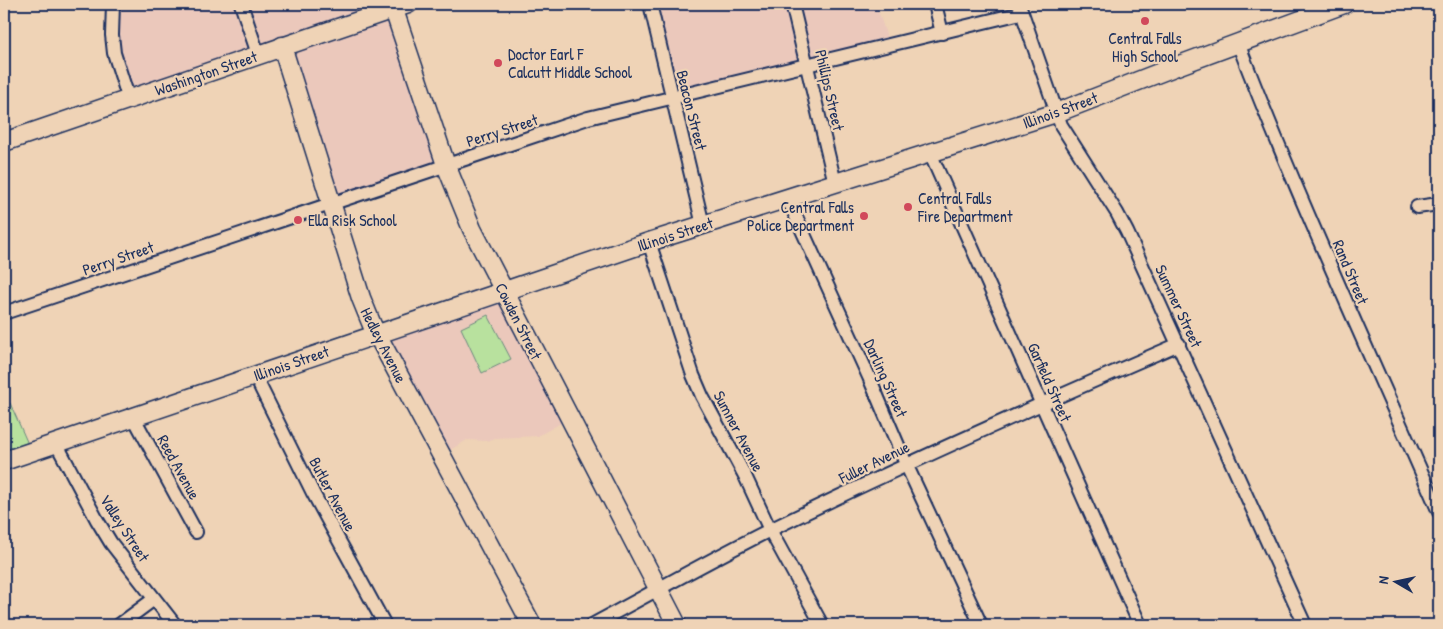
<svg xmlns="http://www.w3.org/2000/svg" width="1443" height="629" font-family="'Patrick Hand',sans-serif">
	<rect width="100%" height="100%" fill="#efd3b6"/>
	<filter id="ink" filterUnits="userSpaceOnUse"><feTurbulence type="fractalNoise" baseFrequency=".02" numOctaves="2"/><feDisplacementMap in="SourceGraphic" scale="10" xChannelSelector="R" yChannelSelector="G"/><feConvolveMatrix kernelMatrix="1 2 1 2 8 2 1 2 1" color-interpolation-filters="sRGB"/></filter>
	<g filter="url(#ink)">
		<g fill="#ebc8bb">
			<polygon points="115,4 404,4 397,6 446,158 339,205 286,46 133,97 120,62"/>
			<polygon points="655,4 812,4 823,7 833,4 876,4 889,43 678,97"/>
			<polygon points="509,294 568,419 538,436 494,438 488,441 467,440 445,453 386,336"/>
		</g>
		<g fill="#b8e19e" stroke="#6a887e">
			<polygon points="488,315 511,359 482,373 461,328"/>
			<polygon points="10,403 28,444 4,452 4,405"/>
		</g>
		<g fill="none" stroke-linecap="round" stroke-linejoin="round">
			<g stroke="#1b2f5e" stroke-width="16">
				<g id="street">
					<polyline points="113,4 112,35 114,53 129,100"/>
					<polyline points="241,4 258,54"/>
					<polyline points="650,4 703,225"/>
					<polyline points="792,4 835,183"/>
					<polyline points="935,4 942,33"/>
					<polyline points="1019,4 1061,125 1117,213 1127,232 1305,625"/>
					<path d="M1238,43C1299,202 1371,356 1439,512"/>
					<polyline points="930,153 1140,625"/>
					<polyline points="787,197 869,377 906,464 981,625"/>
					<polyline points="1417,207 1439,204"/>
					<polyline points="649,242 693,375 702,396 745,476 770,530 822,625"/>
					<polyline points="4,313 588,118 1021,13"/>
					<polyline points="255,376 313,493 385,625"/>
					<polyline points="134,418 196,532"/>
					<polyline points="56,443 97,520 111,543 175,625"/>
					<polyline points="119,625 154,599"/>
					<path d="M592,625C652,593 711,559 772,529C906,463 1042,403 1179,344"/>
				</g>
			</g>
			<g stroke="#1b2f5e" stroke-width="21">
				<g id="secondary">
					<polyline points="392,4 446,165 472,229 677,625"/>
					<polyline points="282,46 361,298 372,325 532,625"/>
					<polyline points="4,142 408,4"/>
					<polyline points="4,461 649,242 1056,113 1174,67 1344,4"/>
				</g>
			</g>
			<use href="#street" stroke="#efd3b6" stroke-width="12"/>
			<use href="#secondary" stroke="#efd3b6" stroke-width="18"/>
		</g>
	</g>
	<g fill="#d1495b" stroke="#efd3b6" stroke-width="2">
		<circle cx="1145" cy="21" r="5"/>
		<circle cx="498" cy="63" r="5"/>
		<circle cx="908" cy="207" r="5"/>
		<circle cx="864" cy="216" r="5"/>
		<circle cx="298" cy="220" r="5"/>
	</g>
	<g text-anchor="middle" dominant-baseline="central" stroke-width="4.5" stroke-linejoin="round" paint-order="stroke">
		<g font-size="16" fill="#1b2f5e" stroke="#efd3b6" text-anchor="start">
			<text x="1145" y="38" text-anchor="middle">Central Falls<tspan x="1145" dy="18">High School</tspan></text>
			<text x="508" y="54">Doctor Earl F<tspan x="508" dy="18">Calcutt Middle School</tspan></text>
			<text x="918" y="198">Central Falls<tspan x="918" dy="18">Fire Department</tspan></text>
			<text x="854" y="207" text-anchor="end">Central Falls<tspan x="854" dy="18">Police Department</tspan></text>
			<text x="308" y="220">Ella Risk School</text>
		</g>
		<g font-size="16" fill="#1b2f5e" stroke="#efd3b6">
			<text transform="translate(206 73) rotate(-19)">Washington Street</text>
			<text transform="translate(830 90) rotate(77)">Phillips Street</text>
			<text transform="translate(692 110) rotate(76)">Beacon Street</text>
			<text transform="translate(1060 110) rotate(-20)">Illinois Street</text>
			<text transform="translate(502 130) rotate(-18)">Perry Street</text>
			<text transform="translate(675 234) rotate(-18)">Illinois Street</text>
			<text transform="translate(118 258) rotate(-19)">Perry Street</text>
			<text transform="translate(1351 272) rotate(67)">Rand Street</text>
			<text transform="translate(1179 306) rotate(65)">Summer Street</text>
			<text transform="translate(519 321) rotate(63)">Cowden Street</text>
			<text transform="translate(384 345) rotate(63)">Hedley Avenue</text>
			<text transform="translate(291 363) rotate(-19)">Illinois Street</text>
			<text transform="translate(886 378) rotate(66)">Darling Street</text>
			<text transform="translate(1050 382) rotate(66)">Garfield Street</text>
			<text transform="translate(739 431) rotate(62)">Sumner Avenue</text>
			<text transform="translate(874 462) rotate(-26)">Fuller Avenue</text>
			<text transform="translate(179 467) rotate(61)">Reed Avenue</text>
			<text transform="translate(333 494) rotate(62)">Butler Avenue</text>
			<text transform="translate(125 528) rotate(57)">Valley Street</text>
		</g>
	</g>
	<rect width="1443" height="629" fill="none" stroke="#efd3b6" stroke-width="20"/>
	<rect x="10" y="10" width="1423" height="609" fill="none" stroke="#1b2f5e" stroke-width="2" filter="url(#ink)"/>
	<g transform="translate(1396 582) rotate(279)" stroke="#efd3b6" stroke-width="4" paint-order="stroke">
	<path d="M0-4L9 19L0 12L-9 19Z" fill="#1b2f5e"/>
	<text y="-8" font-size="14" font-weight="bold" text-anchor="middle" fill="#1b2f5e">N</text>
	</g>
</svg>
